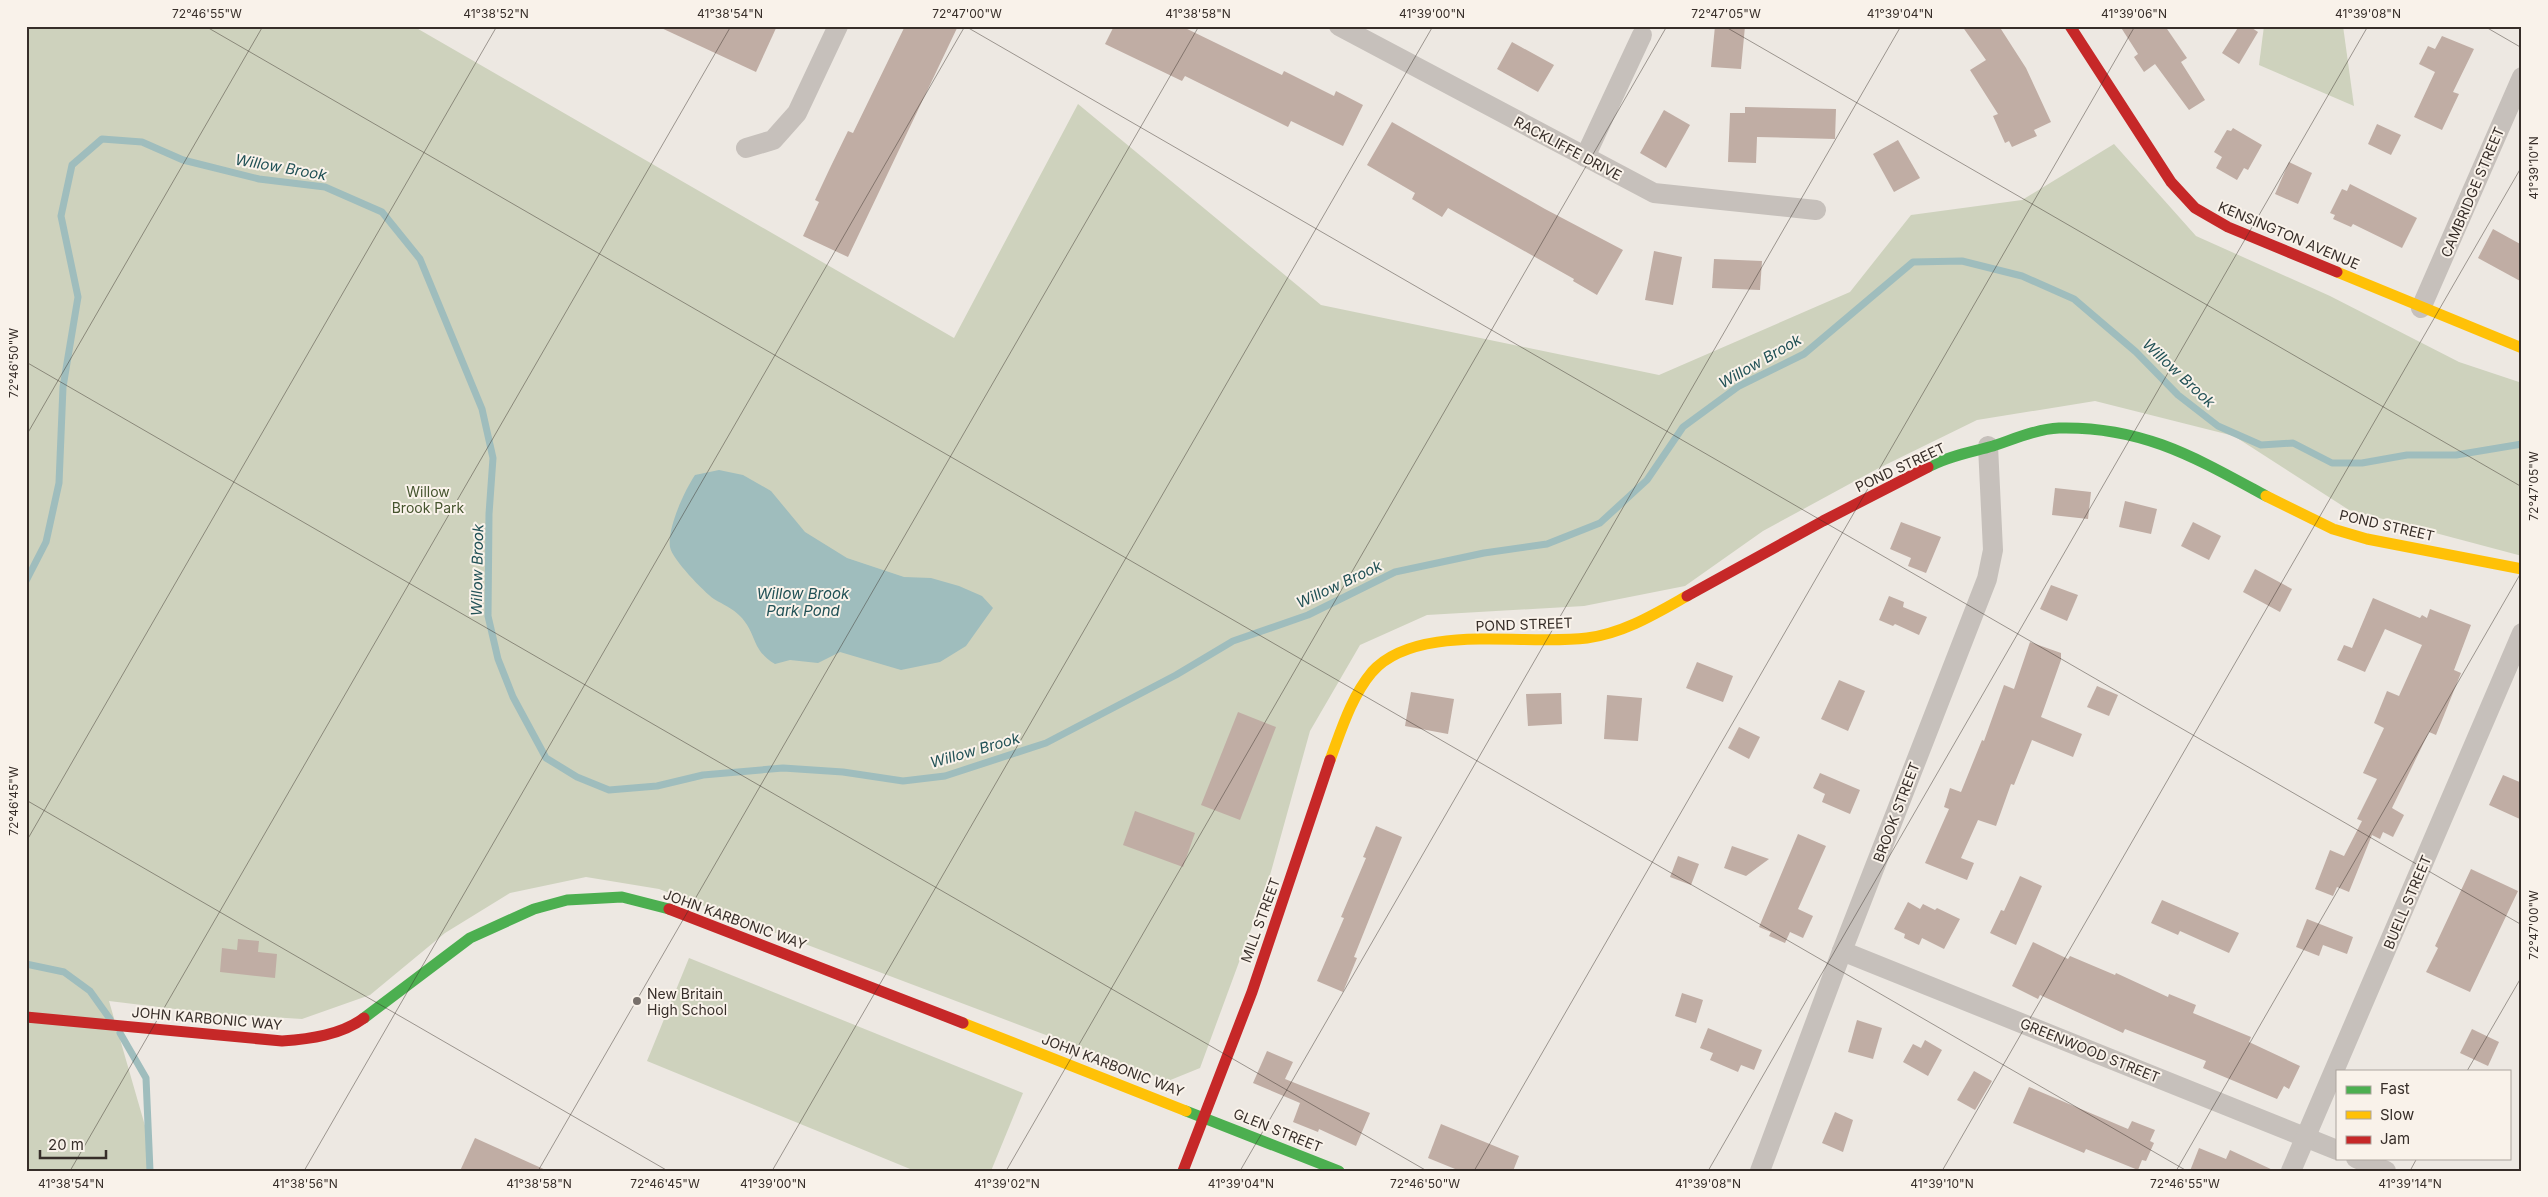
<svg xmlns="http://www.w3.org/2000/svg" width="2548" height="1197" font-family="Inter,sans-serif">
	<rect width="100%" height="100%" fill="#ede8e2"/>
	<g fill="#ced2bd">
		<polygon points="26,26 413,26 954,338 1078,104 1321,305 1659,375 1850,292 1911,215 2022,200 2114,144 2196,236 2330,296 2459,362 2522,383 2522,556 2349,510 2234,436 2095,401 1977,420 1877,469 1763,531 1685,586 1584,606 1427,615 1360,645 1310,731 1267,886 1200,1068 1168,1081 659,889 586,877 510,893 445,933 370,995 302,1019 208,1013 109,1001 152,1150 151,1171 26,1171"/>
		<polygon points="2264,26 2343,26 2354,106 2259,65"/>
		<polygon points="689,958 1023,1093 991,1171 915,1171 647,1061"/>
	</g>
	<path fill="#9fbdbd" d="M719,470L743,475L771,491L805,532L847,558L904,577L931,578L959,586L982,596L993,608L966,646L940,662L901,670L840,652L818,663L790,660L775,664C751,650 757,633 740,616C732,608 724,605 714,599C704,592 672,559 670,547C667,528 685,490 695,475Z"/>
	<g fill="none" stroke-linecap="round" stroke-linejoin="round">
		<g stroke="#9fbdbd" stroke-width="7">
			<polyline points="26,581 46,542 59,483 63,387 78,297 61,216 72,165 102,139 142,142 183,160 259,179 325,187 382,212 420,259 482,409 493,458 489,514 488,616 498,659 513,697 546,758 577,777 609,790 657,786 703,775 783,768 843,772 903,781 945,776 1046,743 1176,675 1233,641 1308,615 1395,572 1484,553 1547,544 1600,523 1647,480 1683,427 1739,386 1804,354 1913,262 1962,261 2022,276 2074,299 2136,352 2178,395 2218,426 2261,445 2293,443 2332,463 2362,463 2407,455 2456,455 2522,444"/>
			<polyline points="26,964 64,972 90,991 110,1019"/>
			<polyline points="120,1033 146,1078 150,1171"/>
		</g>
	</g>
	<g fill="#c0ada4">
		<polygon points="657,26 777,26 756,72"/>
		<polygon points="905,26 958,26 848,257 803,236 819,202 815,200 830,168 848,131 853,133"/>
		<polygon points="1114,26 1181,26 1282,75 1284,71 1334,96 1336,91 1363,105 1343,146 1291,121 1288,127 1185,76 1182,81 1105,44"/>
		<polygon points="1715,26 1745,26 1741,69 1711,67"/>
		<polygon points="1962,26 1999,26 2026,68 2051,122 2034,130 2037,136 2012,147 2009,141 2005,143 1993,116 1998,114 1970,70 1986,60"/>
		<polygon points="2120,26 2165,26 2187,58 2181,62 2205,100 2189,110 2155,64 2144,72 2134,57 2138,54"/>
		<polygon points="2239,26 2249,26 2258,32 2239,64 2222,53"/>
		<polygon points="2442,36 2474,49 2453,92 2459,94 2442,130 2414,117 2435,72 2419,64 2428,46 2435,49"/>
		<polygon points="1512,42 1554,65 1538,92 1497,69"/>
		<polygon points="1745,107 1836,109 1835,139 1757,137 1756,163 1728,162 1730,113 1745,113"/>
		<polygon points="1664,110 1690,125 1666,168 1640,153"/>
		<polygon points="1392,122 1545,209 1623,250 1597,295 1573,281 1574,279 1448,208 1442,217 1412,199 1415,193 1367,165"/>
		<polygon points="2377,124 2401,135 2391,155 2368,144"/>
		<polygon points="2233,128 2262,145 2248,170 2244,168 2237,180 2216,168 2222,157 2214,152 2227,130 2231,131"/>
		<polygon points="1898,140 1920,178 1894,192 1873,154"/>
		<polygon points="2289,162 2312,173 2298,204 2275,194"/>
		<polygon points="2350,184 2417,218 2402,248 2353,224 2351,227 2333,219 2335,215 2330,213 2342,189 2347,191"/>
		<polygon points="2493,229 2522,245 2522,282 2478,258"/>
		<polygon points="1654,251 1682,257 1673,305 1645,300"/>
		<polygon points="1714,259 1762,261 1760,290 1712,288"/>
		<polygon points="2055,488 2091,492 2088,519 2052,515"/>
		<polygon points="2125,501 2157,509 2151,534 2119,527"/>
		<polygon points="1901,522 1941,537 1926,573 1908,566 1911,558 1890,549"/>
		<polygon points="2193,522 2221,536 2209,560 2181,546"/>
		<polygon points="2255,569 2292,589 2280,612 2243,592"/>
		<polygon points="2051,585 2078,595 2067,621 2040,609"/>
		<polygon points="1889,596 1904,602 1903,607 1927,617 1919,635 1895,624 1893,626 1879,620"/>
		<polygon points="2373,598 2420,618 2422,615 2427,618 2430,609 2471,625 2454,670 2461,673 2436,735 2429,732 2392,808 2404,815 2393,837 2383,832 2380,839 2372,835 2349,892 2337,887 2333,896 2315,889 2330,850 2344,856 2362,821 2357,819 2377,779 2363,773 2384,728 2374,723 2387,691 2399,696 2422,645 2385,629 2365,672 2337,660 2344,645 2352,648"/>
		<polygon points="2030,642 2061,653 2061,660 2041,717 2082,734 2073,757 2032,740 2014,785 2011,784 1996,826 1978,820 1961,858 1974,863 1967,880 1925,863 1949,809 1944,807 1950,788 1961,792 1982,740 1984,741 2004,685 2014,689"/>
		<polygon points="1697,662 1733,676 1723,702 1686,688"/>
		<polygon points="1839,680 1865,691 1848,731 1821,719"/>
		<polygon points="2097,686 2118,695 2109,716 2087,707"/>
		<polygon points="1411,692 1454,699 1448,734 1405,726"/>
		<polygon points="1561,693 1562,724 1528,726 1526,694"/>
		<polygon points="1607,695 1642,698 1638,741 1604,739"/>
		<polygon points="1238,712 1276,727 1240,820 1201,805"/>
		<polygon points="1739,727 1760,737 1749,759 1728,748"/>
		<polygon points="1820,773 1860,790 1850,814 1822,802 1825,794 1813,788"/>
		<polygon points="2503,775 2522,783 2522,820 2489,805"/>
		<polygon points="1135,811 1195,833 1183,867 1123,845"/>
		<polygon points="1376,826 1402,837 1354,957 1357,958 1343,992 1317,981 1344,918 1341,917 1366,858 1363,857"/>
		<polygon points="1798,834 1826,846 1798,909 1813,916 1803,938 1790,932 1785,943 1769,936 1771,932 1759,927"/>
		<polygon points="1732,846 1769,859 1746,876 1724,868"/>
		<polygon points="1678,856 1699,864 1691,885 1670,877"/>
		<polygon points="2471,869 2518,891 2470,992 2426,972 2438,948 2435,946"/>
		<polygon points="2020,876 2042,886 2016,945 1990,933 2001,910 2004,911"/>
		<polygon points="2162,900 2239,933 2229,953 2180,931 2178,935 2151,923"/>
		<polygon points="1908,902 1920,909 1923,904 1935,910 1937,908 1960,919 1944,949 1922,938 1919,945 1904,938 1905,934 1894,929"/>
		<polygon points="2307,919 2353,937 2347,954 2323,945 2319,956 2296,947"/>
		<polygon points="238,939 259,941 258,952 277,954 275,978 220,972 222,948 237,950"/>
		<polygon points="2033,942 2068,959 2070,956 2115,975 2116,973 2168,997 2169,994 2196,1005 2193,1013 2251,1037 2249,1042 2300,1066 2289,1089 2284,1086 2277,1099 2203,1068 2206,1061 2125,1029 2123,1033 2040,995 2038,999 2012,986"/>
		<polygon points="1682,993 1703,1000 1696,1023 1675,1016"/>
		<polygon points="1857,1020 1882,1028 1873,1059 1848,1052"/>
		<polygon points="1708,1028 1762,1050 1754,1070 1741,1065 1738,1072 1710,1060 1713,1053 1700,1048"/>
		<polygon points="2472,1029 2499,1042 2488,1066 2460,1053"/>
		<polygon points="1925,1040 1942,1050 1928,1076 1903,1062 1913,1044 1921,1048"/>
		<polygon points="1267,1051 1293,1062 1285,1079 1370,1113 1356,1146 1319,1129 1318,1132 1293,1122 1300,1103 1253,1083"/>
		<polygon points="1974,1071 1992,1081 1975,1110 1957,1100"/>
		<polygon points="2029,1087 2128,1129 2132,1121 2155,1130 2150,1141 2154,1143 2146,1161 2142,1160 2138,1170 2086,1149 2084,1153 2013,1123"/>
		<polygon points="1835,1112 1853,1120 1843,1152 1822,1143"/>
		<polygon points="1441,1124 1519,1156 1513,1171 1460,1171 1428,1158"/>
		<polygon points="475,1138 548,1171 460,1171"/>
		<polygon points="2199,1148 2226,1159 2230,1150 2275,1171 2190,1171"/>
	</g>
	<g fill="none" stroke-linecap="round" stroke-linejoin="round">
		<g stroke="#c6c0bb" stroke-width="20">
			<polyline points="1339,26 1654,193 1816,210"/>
			<polyline points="746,148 773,140 797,113 838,26"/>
			<polyline points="1585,157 1642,35"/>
			<polyline points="2421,308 2522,77"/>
			<polyline points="1842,951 2337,1150"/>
			<polyline points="2356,1158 2386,1171"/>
			<polyline points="1760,1171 1842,951 1987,579 1993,550 1988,446"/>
			<polyline points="2291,1171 2522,633"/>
		</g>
		<g stroke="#4caf50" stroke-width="11">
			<path d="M1928,467C1948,456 1972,452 1993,446C2014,439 2037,429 2059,428C2143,426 2196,458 2266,496"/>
			<polyline points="364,1018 470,938 534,909 567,900 622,897 669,909"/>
			<polyline points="1186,1111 1339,1171"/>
		</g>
		<g stroke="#ffc107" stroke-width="11">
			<polyline points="2337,272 2522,348"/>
			<polyline points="2266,496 2333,529 2367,539 2522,569"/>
			<path d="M1330,760C1341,731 1351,697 1372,672C1416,622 1525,646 1587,638C1624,633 1655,614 1687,596"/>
			<polyline points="963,1023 1186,1111"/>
		</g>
		<g stroke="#c62828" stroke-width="11">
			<polyline points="2070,26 2171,182 2195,208 2228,227 2337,272"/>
			<polyline points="1687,596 1823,521 1928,467"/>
			<polyline points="669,909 963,1023"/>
			<path d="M26,1017L282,1041C310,1039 341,1035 364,1018"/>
			<polyline points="1183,1171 1252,992 1330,760"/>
		</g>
	</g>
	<path fill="none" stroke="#372e29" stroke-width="1" stroke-opacity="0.45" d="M205,26L2187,1171M965,26L2522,925M1724,26L2522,487M2484,26L2522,48M26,31L29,26M26,362L1427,1171M26,436L263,26M26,800L668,1171M26,842L497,26M2467,1071L2522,976M70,1171L731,26M304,1171L965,26M538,1171L1199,26M772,1171L1433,26M1006,1171L1667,26M1240,1171L1901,26M1474,1171L2135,26M1708,1171L2368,26M1942,1171L2522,166M2176,1171L2522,571M2410,1171L2417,1158"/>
	<circle fill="#776f6a" stroke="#f9f2ea" stroke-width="2" cx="637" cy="1001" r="5"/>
	<g text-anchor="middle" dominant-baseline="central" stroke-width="4" stroke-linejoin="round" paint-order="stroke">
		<g font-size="14" fill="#372e29" stroke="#f9f2ea">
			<text transform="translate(1568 148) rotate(28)">RACKLIFFE DRIVE</text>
			<text transform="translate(2472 192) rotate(-67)">CAMBRIDGE STREET</text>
			<text transform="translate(2289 235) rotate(23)">KENSINGTON AVENUE</text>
			<text transform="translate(1900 467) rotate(-25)">POND STREET</text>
			<text transform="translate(2387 525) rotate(13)">POND STREET</text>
			<text transform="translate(1524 624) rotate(-2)">POND STREET</text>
			<text transform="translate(1896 812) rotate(-69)">BROOK STREET</text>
			<text transform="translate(2407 902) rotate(-67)">BUELL STREET</text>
			<text transform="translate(735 919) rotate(20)">JOHN KARBONIC WAY</text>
			<text transform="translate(1260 920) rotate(-70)">MILL STREET</text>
			<text transform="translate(207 1018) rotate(5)">JOHN KARBONIC WAY</text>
			<text transform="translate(2090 1050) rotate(22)">GREENWOOD STREET</text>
			<text transform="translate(1113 1065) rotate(21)">JOHN KARBONIC WAY</text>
			<text transform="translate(1278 1130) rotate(22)">GLEN STREET</text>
		</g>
		<g font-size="14" fill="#45542e" stroke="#f9f2ea">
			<text x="428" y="491">Willow<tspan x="428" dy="16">Brook Park</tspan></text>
		</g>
		<g font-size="14" fill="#372e29" stroke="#f9f2ea" text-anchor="start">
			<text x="647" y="993">New Britain<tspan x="647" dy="16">High School</tspan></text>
		</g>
		<g font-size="15" font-style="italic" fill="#215156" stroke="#f9f2ea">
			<text transform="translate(281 167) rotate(10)">Willow Brook</text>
			<text transform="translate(1760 361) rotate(-30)">Willow Brook</text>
			<text transform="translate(2179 373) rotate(43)">Willow Brook</text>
			<text transform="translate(477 570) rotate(-89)">Willow Brook</text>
			<text transform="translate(1339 584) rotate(-25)">Willow Brook</text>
			<text x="803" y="593">Willow Brook<tspan x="803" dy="17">Park Pond</tspan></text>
			<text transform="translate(975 750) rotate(-16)">Willow Brook</text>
		</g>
	</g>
	<rect width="2548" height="1197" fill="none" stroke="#f9f2ea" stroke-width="55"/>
	<rect x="2336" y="1070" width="175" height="90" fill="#f9f2ea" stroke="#aba49d"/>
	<rect x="2346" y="1086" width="25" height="8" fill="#4caf50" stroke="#aba49d"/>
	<text x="2380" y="1094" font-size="15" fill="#372e29">Fast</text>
	<rect x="2346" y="1111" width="25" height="8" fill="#ffc107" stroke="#aba49d"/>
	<text x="2380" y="1120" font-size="15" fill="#372e29">Slow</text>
	<rect x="2346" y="1136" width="25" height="8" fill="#c62828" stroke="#aba49d"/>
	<text x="2380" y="1144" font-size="15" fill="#372e29">Jam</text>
	<path d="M40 1150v8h66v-8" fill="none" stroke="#372e29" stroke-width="2.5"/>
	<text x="48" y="1150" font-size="15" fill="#372e29" stroke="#f9f2ea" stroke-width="4" paint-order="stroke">20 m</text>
	<rect x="28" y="28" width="2492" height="1142" fill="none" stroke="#372e29" stroke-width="2"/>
	<g font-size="12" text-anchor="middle" fill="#372e29">
		<text x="207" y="18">72°46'55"W</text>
		<text x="496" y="18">41°38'52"N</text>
		<text x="730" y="18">41°38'54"N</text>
		<text x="967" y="18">72°47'00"W</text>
		<text x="1198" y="18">41°38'58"N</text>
		<text x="1432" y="18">41°39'00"N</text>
		<text x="1726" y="18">72°47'05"W</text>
		<text x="1900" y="18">41°39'04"N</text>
		<text x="2134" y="18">41°39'06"N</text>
		<text x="2368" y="18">41°39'08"N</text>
		<text transform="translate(2534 168) rotate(-90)" y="4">41°39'10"N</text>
		<text transform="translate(14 363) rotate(-90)" y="4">72°46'50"W</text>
		<text transform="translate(2534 486) rotate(-90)" y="4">72°47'05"W</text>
		<text transform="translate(14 801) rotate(-90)" y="4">72°46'45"W</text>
		<text transform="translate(2534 925) rotate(-90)" y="4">72°47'00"W</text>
		<text x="71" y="1188">41°38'54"N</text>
		<text x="305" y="1188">41°38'56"N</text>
		<text x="539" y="1188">41°38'58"N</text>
		<text x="665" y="1188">72°46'45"W</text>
		<text x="773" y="1188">41°39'00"N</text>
		<text x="1007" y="1188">41°39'02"N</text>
		<text x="1241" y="1188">41°39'04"N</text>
		<text x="1425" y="1188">72°46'50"W</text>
		<text x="1708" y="1188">41°39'08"N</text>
		<text x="1942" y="1188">41°39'10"N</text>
		<text x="2185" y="1188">72°46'55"W</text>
		<text x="2410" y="1188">41°39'14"N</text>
	</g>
</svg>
